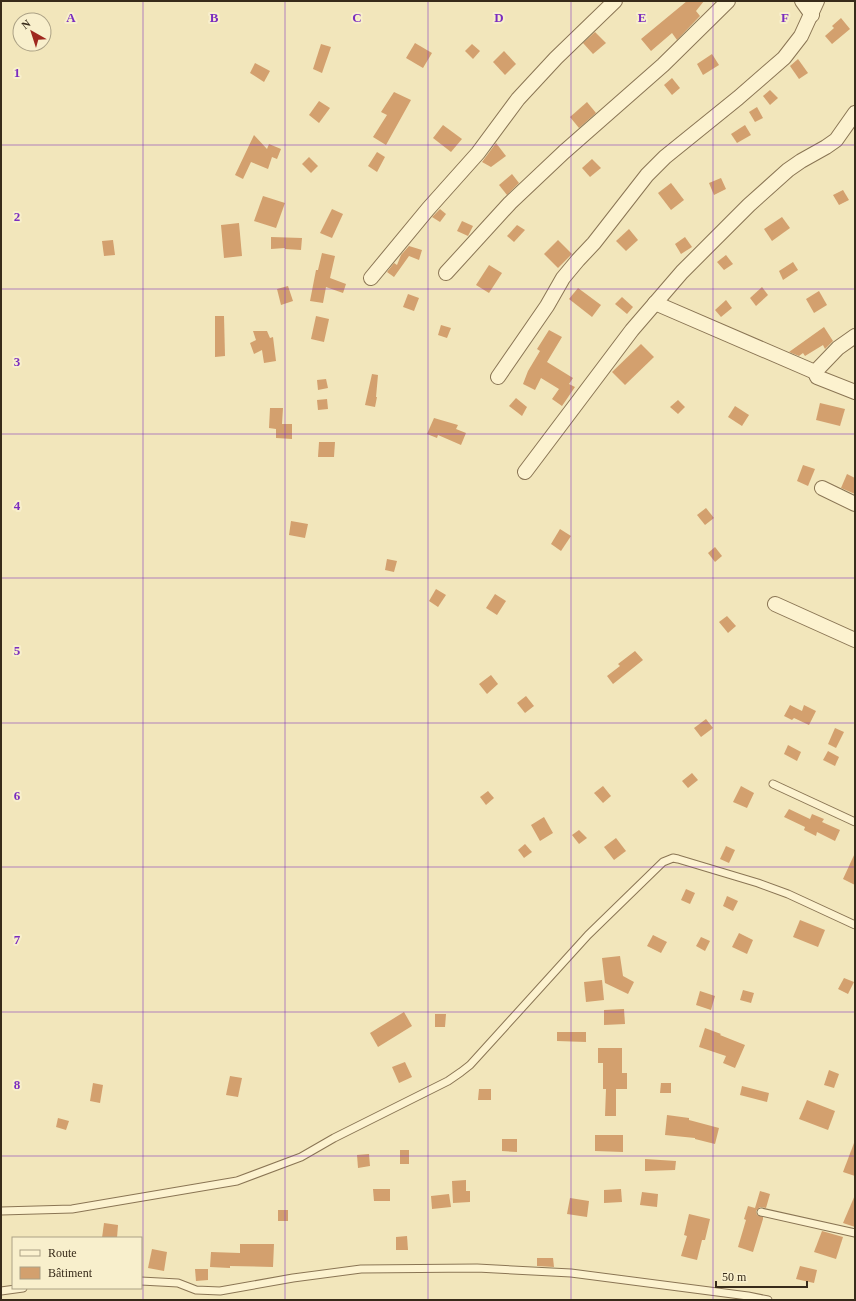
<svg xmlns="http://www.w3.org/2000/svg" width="856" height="1301" font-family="Georgia,serif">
	<rect width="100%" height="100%" fill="#f2e6bb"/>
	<g fill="#d3a06e">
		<polygon points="687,1 704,1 696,11 700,16 677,40 672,33 651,51 641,39"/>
		<polygon points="841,18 850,29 832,44 825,36 834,28 832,26"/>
		<polygon points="595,32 606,43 593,54 583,43"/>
		<polygon points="415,43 432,53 423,68 406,58"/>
		<polygon points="321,44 331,47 322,73 313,69"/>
		<polygon points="472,44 480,51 473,59 465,51"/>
		<polygon points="504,51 516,64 505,75 493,62"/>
		<polygon points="712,54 719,65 703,75 697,64"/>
		<polygon points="798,59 808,73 799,79 790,66"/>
		<polygon points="255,63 270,71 264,82 250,73"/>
		<polygon points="672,78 680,88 672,95 664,85"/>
		<polygon points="770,90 778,98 770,105 763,96"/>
		<polygon points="394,92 411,100 386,145 373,137 387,115 381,112"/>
		<polygon points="319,101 330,108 319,123 309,115"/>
		<polygon points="587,102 596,113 579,128 570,117"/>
		<polygon points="757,107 763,118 755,122 749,112"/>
		<polygon points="443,125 462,139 451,152 433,138"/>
		<polygon points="745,125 751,135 737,143 731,134"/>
		<polygon points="254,135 267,149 269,144 281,149 277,159 272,157 268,169 251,162 243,179 235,175"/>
		<polygon points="496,143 506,156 491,167 482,162"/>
		<polygon points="377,152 385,157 377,172 368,166"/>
		<polygon points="309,157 318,166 311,173 302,164"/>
		<polygon points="592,159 601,168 590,177 582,168"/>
		<polygon points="512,174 519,183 507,195 499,185"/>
		<polygon points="721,178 726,189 714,195 709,183"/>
		<polygon points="671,183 684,200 671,210 658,193"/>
		<polygon points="843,190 849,200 839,205 833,195"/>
		<polygon points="263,196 285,203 276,228 254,221"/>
		<polygon points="332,209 343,214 332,238 320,233"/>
		<polygon points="440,209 446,214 440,222 432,217"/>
		<polygon points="782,217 790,228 772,241 764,229"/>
		<polygon points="462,221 473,226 468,236 457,231"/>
		<polygon points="239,223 242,256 224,258 221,225"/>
		<polygon points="517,225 525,230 514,242 507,236"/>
		<polygon points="629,229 638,240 626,251 616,241"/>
		<polygon points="271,237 302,238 301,250 285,249 285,248 271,249"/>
		<polygon points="685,237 692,247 681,254 675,244"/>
		<polygon points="113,240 115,255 104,256 102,241"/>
		<polygon points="558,240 572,254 558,268 544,254"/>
		<polygon points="409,246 422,250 419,260 409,256 394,277 387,272 394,263 397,265 401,255"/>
		<polygon points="322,253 335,256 330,278 346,284 343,293 326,287 323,303 310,301 316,270 318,270"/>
		<polygon points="726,255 733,264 724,270 717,262"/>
		<polygon points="793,262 798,270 783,280 779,271"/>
		<polygon points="489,265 502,273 489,293 476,285"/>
		<polygon points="288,286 293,301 281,305 277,289"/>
		<polygon points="762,287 768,295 756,306 750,298"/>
		<polygon points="578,288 601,305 592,317 569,299"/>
		<polygon points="819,291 827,305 814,313 806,299"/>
		<polygon points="408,294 419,298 414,311 403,307"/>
		<polygon points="622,297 633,307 627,314 615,304"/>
		<polygon points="726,300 732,308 721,317 715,310"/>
		<polygon points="215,316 224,316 225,356 215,357"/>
		<polygon points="316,316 329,319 324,342 311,339"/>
		<polygon points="441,325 451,328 447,338 438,335"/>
		<polygon points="824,327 833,341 825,349 823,345 805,356 803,353 799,356 789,352"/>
		<polygon points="549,330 562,337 547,362 573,378 569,384 575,387 562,406 552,399 559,389 541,378 535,390 523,384 528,371 540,351 537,349"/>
		<polygon points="253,331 267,331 270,338 273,337 276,361 264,363 262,350 254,354 250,343 256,340"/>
		<polygon points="641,344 654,357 625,385 612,372"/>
		<polygon points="372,374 378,375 376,397 377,397 375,407 365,405"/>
		<polygon points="326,379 328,388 318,390 317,380"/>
		<polygon points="516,398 527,407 522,416 509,406"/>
		<polygon points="327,399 328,409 318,410 317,400"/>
		<polygon points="678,400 685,407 678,414 670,407"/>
		<polygon points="820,403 845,409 840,426 816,420"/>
		<polygon points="735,406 749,415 742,426 728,417"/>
		<polygon points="270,408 283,408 282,424 292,424 292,439 276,438 276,429 269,428"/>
		<polygon points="434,418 458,425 456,429 466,433 461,445 438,435 437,438 427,434"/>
		<polygon points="319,442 335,442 334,457 318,457"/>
		<polygon points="803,465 815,469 808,486 797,481"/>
		<polygon points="847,474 855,478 855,494 841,488"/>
		<polygon points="706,508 714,518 705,525 697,515"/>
		<polygon points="291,521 308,524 305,538 289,535"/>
		<polygon points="560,529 571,536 561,551 551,544"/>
		<polygon points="715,547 722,556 715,562 708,553"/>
		<polygon points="387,559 397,561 394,572 385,570"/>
		<polygon points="436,589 446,595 438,607 429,601"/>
		<polygon points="495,594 506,601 497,615 486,608"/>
		<polygon points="727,616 736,626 728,633 719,622"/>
		<polygon points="635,651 643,660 613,684 607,676 620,666 618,664"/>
		<polygon points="491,675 498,684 487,694 479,684"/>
		<polygon points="526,696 534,706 525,713 517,703"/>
		<polygon points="790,705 802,711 804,705 816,711 809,725 794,718 792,720 784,716"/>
		<polygon points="706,719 713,728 701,737 694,728"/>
		<polygon points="835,728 844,732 836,748 828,744"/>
		<polygon points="788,745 801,752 797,761 784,754"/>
		<polygon points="828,751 839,757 835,766 823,760"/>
		<polygon points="692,773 698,780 688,788 682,781"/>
		<polygon points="603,786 611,796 603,803 594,793"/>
		<polygon points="741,786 754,793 747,808 733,802"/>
		<polygon points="488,791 494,798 486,805 480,797"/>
		<polygon points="789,809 810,819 812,814 824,819 822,822 840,830 835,841 817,832 816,836 804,830 805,827 784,817"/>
		<polygon points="544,817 553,833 540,841 531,825"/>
		<polygon points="579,830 587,838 579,844 572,835"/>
		<polygon points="616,838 626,851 614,860 604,847"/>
		<polygon points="525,844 532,852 524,858 518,850"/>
		<polygon points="726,846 735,850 729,863 720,859"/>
		<polygon points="855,853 855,885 843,879"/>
		<polygon points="686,889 695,893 690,904 681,900"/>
		<polygon points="727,896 738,901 733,911 723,906"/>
		<polygon points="800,920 825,930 818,947 793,937"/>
		<polygon points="739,933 753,940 747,954 732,947"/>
		<polygon points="653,935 667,942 661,953 647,946"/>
		<polygon points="701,937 710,941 705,951 696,946"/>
		<polygon points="620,956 623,976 634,982 628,994 605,983 602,958"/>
		<polygon points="844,978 854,982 848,994 838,989"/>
		<polygon points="602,980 604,1000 586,1002 584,982"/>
		<polygon points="743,990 754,993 751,1003 740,1000"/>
		<polygon points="700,991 715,996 711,1010 696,1005"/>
		<polygon points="624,1009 625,1024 604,1025 604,1010"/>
		<polygon points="404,1012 412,1026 378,1047 370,1033"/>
		<polygon points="435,1014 446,1014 445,1027 435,1027"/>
		<polygon points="705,1028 721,1034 720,1035 745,1045 735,1068 723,1063 726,1056 699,1047"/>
		<polygon points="557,1032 586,1032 586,1042 557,1041"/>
		<polygon points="598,1048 622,1048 622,1073 627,1073 627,1089 616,1089 616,1116 605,1116 606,1089 603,1089 603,1063 598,1063"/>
		<polygon points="405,1062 412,1077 399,1083 392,1067"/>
		<polygon points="829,1070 839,1074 834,1088 824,1085"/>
		<polygon points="230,1076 242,1078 238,1097 226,1095"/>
		<polygon points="93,1083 103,1085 100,1103 90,1101"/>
		<polygon points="661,1083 671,1083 671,1093 660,1093"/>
		<polygon points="742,1086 769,1093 767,1102 740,1095"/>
		<polygon points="479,1089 491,1089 491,1100 478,1100"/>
		<polygon points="807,1100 835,1111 828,1130 799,1119"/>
		<polygon points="667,1115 689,1118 689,1120 719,1128 715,1144 695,1139 695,1138 665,1135"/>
		<polygon points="58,1118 69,1121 66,1130 56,1127"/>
		<polygon points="595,1135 623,1135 623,1152 595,1151"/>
		<polygon points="502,1139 517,1139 517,1152 502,1151"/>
		<polygon points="854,1143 855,1143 855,1176 843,1172"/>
		<rect x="400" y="1150" width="9" height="14"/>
		<polygon points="369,1154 370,1166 358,1168 357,1155"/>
		<polygon points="645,1159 676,1161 675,1170 645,1171"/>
		<polygon points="466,1180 466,1191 470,1191 470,1202 453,1203 452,1181"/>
		<polygon points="373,1189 390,1189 390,1201 374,1201"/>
		<polygon points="621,1189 622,1202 604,1203 604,1190"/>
		<polygon points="760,1191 770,1194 766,1208 760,1207 756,1211 757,1215 763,1217 763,1219 753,1252 738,1247 746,1220 744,1219 748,1206 755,1208"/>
		<polygon points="642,1192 658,1194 657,1207 640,1205"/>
		<polygon points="449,1194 451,1207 432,1209 431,1196"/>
		<polygon points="855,1195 855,1227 843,1223"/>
		<polygon points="570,1198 589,1201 587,1217 567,1214"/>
		<rect x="278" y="1210" width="10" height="11"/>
		<polygon points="689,1214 710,1219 705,1240 702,1240 697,1260 681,1256 687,1236 684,1235"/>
		<polygon points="104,1223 118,1225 117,1238 102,1238"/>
		<polygon points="822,1231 843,1237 836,1259 814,1252"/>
		<polygon points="407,1236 408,1250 396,1250 396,1237"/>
		<polygon points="240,1244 274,1244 273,1267 230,1266 230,1268 210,1267 211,1252 240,1253"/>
		<polygon points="152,1249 167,1252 164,1271 148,1268"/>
		<polygon points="537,1258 553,1258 554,1267 537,1266"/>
		<polygon points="800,1266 817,1270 814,1283 796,1279"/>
		<polygon points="195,1269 208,1269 208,1280 196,1281"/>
	</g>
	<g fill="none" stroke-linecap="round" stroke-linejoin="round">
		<g stroke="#8a7554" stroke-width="9">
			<g id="service">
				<polyline points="773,784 855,822"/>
				<polyline points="1,1211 72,1209 237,1181 301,1157 334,1138 448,1081 461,1072 470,1065 588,935 663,862 673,858 678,859 758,883 788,894 855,925"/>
				<polyline points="761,1212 855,1233"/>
				<polyline points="141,1281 178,1283 196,1290 220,1291 293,1278 361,1269 477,1268 571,1273 748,1296 768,1300"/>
				<polyline points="1,1291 23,1288"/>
			</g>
		</g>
		<g stroke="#8a7554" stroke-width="16">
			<g id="minor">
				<polyline points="802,1 812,15"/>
				<polyline points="446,273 510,203 564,152 663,65 728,1"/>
				<polyline points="371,278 428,209 478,153 518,99 556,58 615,1"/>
				<polyline points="655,303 815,372"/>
				<polyline points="855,336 838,348 815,372 817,377 855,392"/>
				<polyline points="498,377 547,306 563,278 578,260 594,243 647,175 665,157 738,98 784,58 801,36 817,1"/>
				<polyline points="525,472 632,330 682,272 749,205 788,170 801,161 826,147 836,140 855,113"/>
				<polyline points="822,488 855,504"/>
				<polyline points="775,604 855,640"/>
			</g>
		</g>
		<use href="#service" stroke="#fcf2cf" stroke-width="7"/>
		<use href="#minor" stroke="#fcf2cf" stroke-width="14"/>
	</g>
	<path fill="none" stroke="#7b2cbf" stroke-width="1" stroke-opacity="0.55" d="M143,1V1300M285,1V1300M428,1V1300M571,1V1300M713,1V1300M1,145H855M1,289H855M1,434H855M1,578H855M1,723H855M1,867H855M1,1012H855M1,1156H855"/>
	<g font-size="13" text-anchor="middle" font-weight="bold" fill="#7b2cbf" stroke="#f8efcc" stroke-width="4" stroke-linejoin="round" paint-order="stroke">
		<text x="71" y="22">A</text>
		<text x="214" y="22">B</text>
		<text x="357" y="22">C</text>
		<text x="499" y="22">D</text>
		<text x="642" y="22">E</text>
		<text x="785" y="22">F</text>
		<text x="17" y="77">1</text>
		<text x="17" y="221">2</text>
		<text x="17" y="366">3</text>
		<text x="17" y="510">4</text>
		<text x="17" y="655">5</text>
		<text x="17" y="800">6</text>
		<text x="17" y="944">7</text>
		<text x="17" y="1089">8</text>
	</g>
	<rect width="856" height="1301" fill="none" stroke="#382b1a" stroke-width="4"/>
	<rect x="12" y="1237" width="130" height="52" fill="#f8efcc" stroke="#aba185"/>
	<rect x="20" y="1250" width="20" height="6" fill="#fcf2cf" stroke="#aba185"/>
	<text x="48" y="1257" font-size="12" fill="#382b1a">Route</text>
	<rect x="20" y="1267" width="20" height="12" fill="#d3a06e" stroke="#aba185"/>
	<text x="48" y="1277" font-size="12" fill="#382b1a">Bâtiment</text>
	<g transform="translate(32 32) rotate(321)"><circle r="19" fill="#f8efcc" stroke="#aba185"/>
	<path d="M0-3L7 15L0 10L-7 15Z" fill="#9f281e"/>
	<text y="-6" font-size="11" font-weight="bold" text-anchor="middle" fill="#382b1a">N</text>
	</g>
	<path d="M716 1281v6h91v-6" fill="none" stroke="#382b1a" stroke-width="2"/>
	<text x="722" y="1281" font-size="12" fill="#382b1a" stroke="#f8efcc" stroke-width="3" paint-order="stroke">50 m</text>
</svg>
